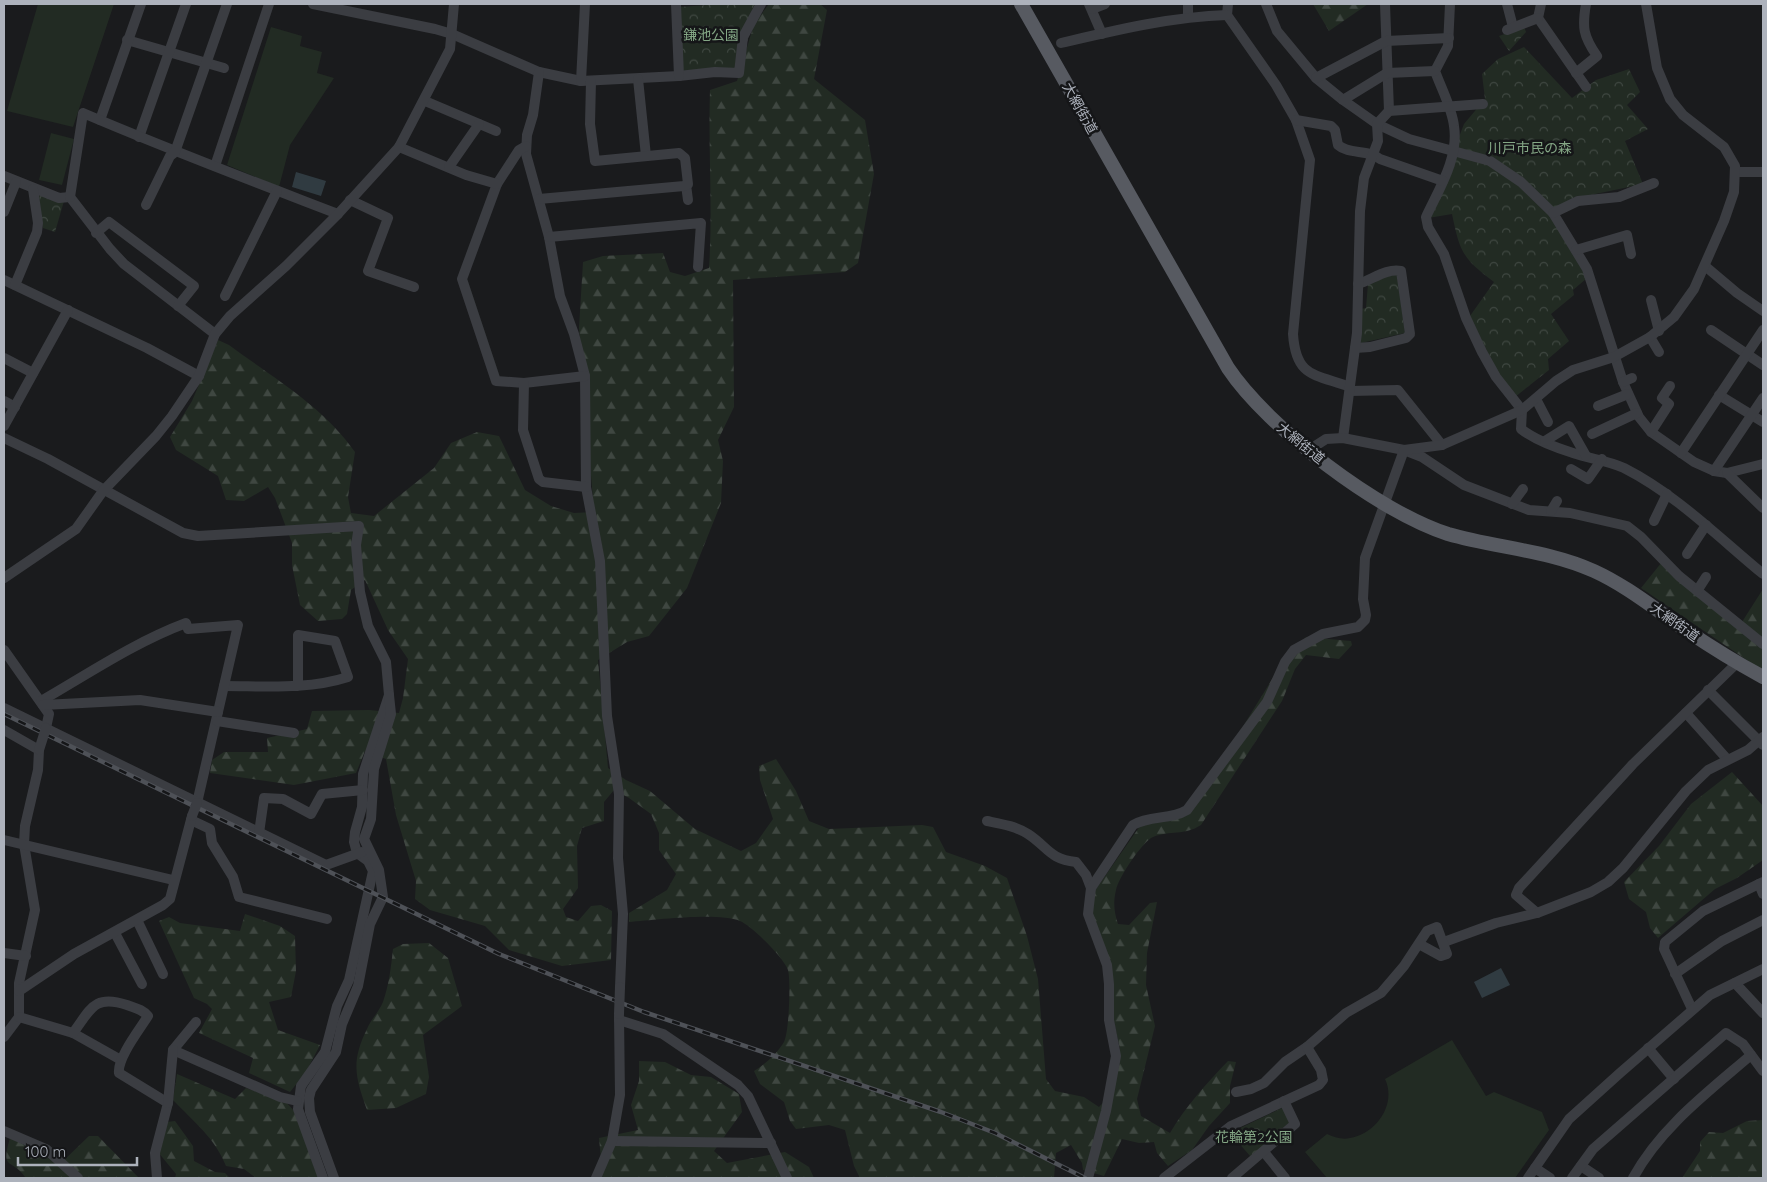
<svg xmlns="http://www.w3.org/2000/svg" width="1767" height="1182" font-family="Quicksand,'Noto Sans JP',sans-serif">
	<defs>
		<pattern id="forest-firs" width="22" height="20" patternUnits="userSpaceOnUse" patternTransform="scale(1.25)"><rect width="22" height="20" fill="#222b23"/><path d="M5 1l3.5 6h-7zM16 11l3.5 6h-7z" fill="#3f4741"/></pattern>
		<pattern id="park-crowns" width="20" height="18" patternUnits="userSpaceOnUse" patternTransform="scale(1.25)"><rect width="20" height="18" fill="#222b23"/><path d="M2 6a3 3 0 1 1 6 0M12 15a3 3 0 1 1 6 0" fill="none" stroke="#3f4741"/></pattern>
	</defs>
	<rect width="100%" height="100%" fill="#1a1b1d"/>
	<g fill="url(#forest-firs)">
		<path d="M769,4H820L827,10L814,79L865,120L874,174L858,263L845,272L733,280L734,407L718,440L723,461L721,503L687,588L649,636L627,642L598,660L608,768L626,780L650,791L695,829L741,851L756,843L773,819L760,780L759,766L776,759L796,791L809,821L829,829L922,825L933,827L946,852L985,866L1007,878L1027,936L1038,979L1046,1079L1055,1091L1084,1097L1099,1107L1113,1092L1120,1049L1114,1022L1111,964L1087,902L1140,826L1194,806L1287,655L1306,637L1351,641L1352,645L1339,659L1306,655L1295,669L1282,701L1201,825C1184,836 1170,830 1153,837C1143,841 1118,878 1116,890C1113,902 1114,912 1118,924L1129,925L1150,903L1157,902L1147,953L1146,985L1155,1026L1137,1099L1141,1116L1170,1133C1186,1106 1206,1084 1228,1061L1236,1062L1230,1086V1103L1209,1126L1192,1150L1168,1166L1157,1153L1154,1142L1139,1143L1122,1139L1104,1176L1083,1170L1082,1163L1071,1145L1056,1153L1054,1178H860L854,1166L845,1130L829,1125L796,1129L790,1121L784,1102L760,1084L754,1071C765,1064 777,1054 784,1042C789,1033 791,980 788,970C784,958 752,926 740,921C718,912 655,920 629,922V913L667,890L676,874L659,850V833L651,814L629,798L614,790L604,802V821L582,828L577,846L578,888L563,909L566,917L578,921L591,906L601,905L612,911L611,960L562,966L509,950L485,926L430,910L415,899L416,881L396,815L386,759L365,751L356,773L294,785L210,773L212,760L224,752H268L267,738L307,729L312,711L369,710L399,713L403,698L408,659L388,630L365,580L351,590L347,614L342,619L318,621L300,605L292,565V543L275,498L268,487L244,501L226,500L218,476L176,450L170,437L192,401L218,340L229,345C272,377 323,406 355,452L348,497L351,513L374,516L434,468L451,443L477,432L499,436L525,490L551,506L574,513L594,512L579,328L583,262L603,256L663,253L670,272L685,276L709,268C713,209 708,149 710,90L737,81L754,24Z"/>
		<polygon points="1313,4 1368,4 1329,31"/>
		<polygon points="1662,562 1763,648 1763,671 1641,588"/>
		<polygon points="1763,589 1763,639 1742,622"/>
		<polygon points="1732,772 1763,806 1763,860 1737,878 1715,889 1658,938 1650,928 1646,912 1629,899 1624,882 1659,846 1691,804"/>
		<polygon points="245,914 280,926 295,936 296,971 291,997 269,1002 278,1030 320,1045 306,1072 290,1092 249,1073 253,1058 199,1033 212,1009 207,1004 194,998 159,921 169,917 180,923 240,931"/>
		<path d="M429,943L448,958L462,1006L423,1035L429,1077L426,1094L396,1108L367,1110C355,1077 351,1061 367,1029C371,1019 379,1012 383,1002C389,985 391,967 393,949L403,944Z"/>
		<polygon points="639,1061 665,1062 691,1075 711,1077 739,1094 742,1112 714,1151 727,1163 785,1152 809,1167 814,1178 599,1178 601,1159 599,1138 638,1130 631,1105 639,1081"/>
		<path d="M177,1074L235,1099L246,1088L286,1102L295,1112L318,1178H256L244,1169L226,1166C215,1138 194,1122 173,1100Z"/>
		<polygon points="1763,1120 1763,1178 1682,1178 1700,1151 1700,1142 1709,1132 1723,1133 1747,1121"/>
		<polygon points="175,1121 193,1146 194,1161 215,1172 225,1173 230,1178 175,1178 176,1174 158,1152 167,1122"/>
		<path d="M89,1136H98L139,1178H26C12,1157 0,1172 10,1138L42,1153L59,1165Z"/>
	</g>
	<g fill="url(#park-crowns)">
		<polygon points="723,4 759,4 738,71 685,72 683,69 679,7"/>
		<polygon points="1524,27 1526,32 1509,51 1499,36"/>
		<path d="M1524,47L1572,98L1596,80L1629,69L1640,92L1627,105L1648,129L1625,141L1643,184L1581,197L1550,212L1587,278L1573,290L1574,295L1551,314L1569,341L1548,359L1549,370L1515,397L1496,372L1470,316L1494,282C1462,258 1460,252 1452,214L1428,218L1464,124L1485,99L1482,74L1498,59Z"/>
		<polygon points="38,195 64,201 55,232 43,228"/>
		<polygon points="1397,273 1405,333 1361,343 1361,309 1366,308 1368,284"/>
		<polygon points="1284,1107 1291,1121 1251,1157 1230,1133"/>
	</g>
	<g fill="#222b23">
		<polygon points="38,4 114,4 73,127 7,111"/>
		<polygon points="271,27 302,36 300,46 322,52 317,73 334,78 290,145 279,187 227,165"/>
		<polygon points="51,133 74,139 62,185 39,180"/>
		<path d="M1452,1040L1486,1096L1494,1092L1542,1112L1549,1130L1515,1178H1327L1305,1152L1327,1134C1334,1137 1342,1140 1350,1138C1376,1134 1397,1104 1385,1079Z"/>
	</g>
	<g fill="#303b41">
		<polygon points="296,172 326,181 321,196 292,187"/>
		<polygon points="1501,968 1510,985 1482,998 1474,982"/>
	</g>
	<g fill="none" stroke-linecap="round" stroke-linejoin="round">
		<g stroke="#3b3d42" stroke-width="10">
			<polyline points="313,4 435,29 452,34 539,72 581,81 679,76 715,72 739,73 743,37 761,4"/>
			<polyline points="676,4 679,76"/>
			<polyline points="1089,4 1102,34"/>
			<path d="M1228,4L1227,15L1276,85L1296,120L1310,160L1293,334C1296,378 1315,374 1350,387"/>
			<polyline points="1266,4 1277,31 1316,78 1343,100 1377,124 1409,139 1490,161 1521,182 1553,213 1587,269 1623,382 1639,417 1651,432 1694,462 1714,471 1727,473 1763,464"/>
			<polyline points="1385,4 1389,111"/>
			<path d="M1450,4L1448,46L1435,71C1441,88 1452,108 1454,126C1459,158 1439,189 1426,217L1428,227L1444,254L1466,318L1482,352L1496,377L1522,410L1521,429C1535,440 1557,448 1573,453C1590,459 1607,460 1624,468C1677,495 1718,537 1763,574"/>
			<polyline points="1507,4 1513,27"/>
			<polyline points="1541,4 1538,18 1586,87"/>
			<polyline points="1092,9 1105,4"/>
			<polyline points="1188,16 1188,4"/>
			<polyline points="1507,30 1538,18"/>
			<polyline points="127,40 224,68"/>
			<path d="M1061,43C1117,30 1170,17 1227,15"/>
			<polyline points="539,72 533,115 527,135 526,154 549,237 560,296 574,334 585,376 586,487 600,561 607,716 619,794 618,858 623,914 620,987"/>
			<path d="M1576,73L1597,56C1583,36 1582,27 1586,4"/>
			<polyline points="1316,78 1386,41 1449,38"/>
			<polyline points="638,79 646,156"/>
			<polyline points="581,81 585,4"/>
			<polyline points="1343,100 1387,73 1435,71"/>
			<polyline points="425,101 496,131"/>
			<polyline points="100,120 141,4"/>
			<path d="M1296,120L1331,126L1335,130L1338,145C1349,155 1368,149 1380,159L1443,181"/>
			<polyline points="139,137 186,4"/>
			<polyline points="526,146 519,150 497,184 462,279 496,381 524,383 585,376"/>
			<polyline points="399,147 466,175 497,184"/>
			<polyline points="215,166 269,4"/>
			<polyline points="449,167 479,124"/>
			<polyline points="1735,172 1763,172"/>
			<polyline points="4,176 59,198 70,197 110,249 124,264 215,334"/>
			<polyline points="686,185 688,200"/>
			<path d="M70,197L83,113C167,149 252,181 338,214"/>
			<polyline points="539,199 684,186 688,184 685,158 679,153 595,161 590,124 591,81"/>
			<polyline points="350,200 388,218 368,271 414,287"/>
			<polyline points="146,205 170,156 175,152 227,4"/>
			<polyline points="4,212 16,182"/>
			<polyline points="1553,213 1578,201 1619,197 1654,183"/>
			<polyline points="96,233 109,222 194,286 178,306"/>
			<polyline points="549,237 701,223 698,267"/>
			<polyline points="1576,250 1627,235 1631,254"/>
			<polyline points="1705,266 1737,293 1763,311"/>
			<polyline points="4,280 147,348 199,376"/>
			<polyline points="15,285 37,232 38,223 33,189"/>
			<polyline points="225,296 277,191"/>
			<polyline points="1651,300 1659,331"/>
			<polyline points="1711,330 1763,365"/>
			<polyline points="1650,337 1659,352"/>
			<path d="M1355,348L1370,347L1406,338L1410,334L1401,271C1386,268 1372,280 1358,284"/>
			<polyline points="4,358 33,373"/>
			<polyline points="1623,382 1632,378"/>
			<polyline points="524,383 523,430 539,479 543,482 586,487"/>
			<polyline points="1350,391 1398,390 1442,445"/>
			<polyline points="1719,395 1763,422"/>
			<polyline points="1536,399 1548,422"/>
			<polyline points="4,401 15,407"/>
			<polyline points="1598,406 1628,394"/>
			<polyline points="4,426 68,310"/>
			<polyline points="1651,432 1669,404 1662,398 1670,386"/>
			<polyline points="1592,434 1637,413"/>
			<polyline points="4,438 48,459 183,533 198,536 359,526 356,545 360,592 368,626 386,662 389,695 363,774 362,807 355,832 354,842 357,853 368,861 373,871 349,980 337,1006 325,1052 301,1086 298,1109 323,1178"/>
			<polyline points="1343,438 1357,333 1360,211 1364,178 1378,141 1377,124 1389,111 1483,104"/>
			<polyline points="1545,441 1569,426 1586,456"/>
			<polyline points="1309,450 1326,439 1343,438 1404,450 1422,457 1464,485 1529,510 1570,513 1627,526 1641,537 1679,576 1763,644"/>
			<polyline points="1681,453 1763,330"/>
			<polyline points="1571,469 1588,479 1602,459"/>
			<polyline points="1714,471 1763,398"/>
			<polyline points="1727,473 1763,508"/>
			<polyline points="1512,504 1523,489"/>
			<polyline points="1551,511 1557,501"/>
			<polyline points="1654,521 1667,494"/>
			<polyline points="1687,554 1706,525"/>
			<polyline points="4,578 76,529 103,491 156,436 172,416 199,376 215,334 230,316 286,266 338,214 399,147 450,49 454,4"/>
			<polyline points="1697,591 1706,577"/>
			<polyline points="4,650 49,714 46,728"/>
			<path d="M224,686C265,686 308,690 348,677L335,641L298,635V686"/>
			<polyline points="1708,690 1763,745"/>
			<path d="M41,701C88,674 135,642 186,623L188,629L238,625L197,803"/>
			<polyline points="43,705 140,700 218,712"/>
			<polyline points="4,708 326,865 362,852"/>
			<polyline points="1686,713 1727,759"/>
			<polyline points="217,721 294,733"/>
			<polyline points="4,730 39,750 38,770 25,826 24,844 35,910 19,983 19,1017 4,1037"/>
			<polyline points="191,820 210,829 212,843 233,877 239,897 327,919"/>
			<path d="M987,821C1002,824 1015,826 1028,834C1048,847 1049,859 1076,862L1086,875L1091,888"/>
			<polyline points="259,833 264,798 283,799 311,814 322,794 363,790"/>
			<polyline points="4,840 173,880"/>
			<polyline points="1759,884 1763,894"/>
			<polyline points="1537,913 1516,895 1519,888 1633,764 1737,663"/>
			<polyline points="137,920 163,974"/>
			<polyline points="115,933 142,984"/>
			<polyline points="1444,942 1496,923 1537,913 1591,892 1608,882 1623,868 1686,791 1708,770 1748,750 1763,737"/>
			<polyline points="4,953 26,956"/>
			<polyline points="1675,974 1722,941 1763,920"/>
			<polyline points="1735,983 1763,1013"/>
			<polyline points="19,991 74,954 163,905 170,899 192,816"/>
			<polyline points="1692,1009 1664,949 1665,942 1703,911 1763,882"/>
			<polyline points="19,1017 73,1033 121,1060"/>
			<polyline points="619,1020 663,1034 738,1085 748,1096 787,1178"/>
			<polyline points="196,1022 173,1050 280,1097 297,1101"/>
			<path d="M73,1033C91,1009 94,994 127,1005C135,1008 142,1009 148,1016C140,1029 117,1058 119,1073L168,1103L155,1153L157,1178"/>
			<polyline points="1648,1048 1674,1079"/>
			<polyline points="1236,1092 1251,1089 1264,1083 1285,1062 1307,1047 1346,1013 1381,993 1404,966 1427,931 1437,927 1447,954 1441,956 1419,944"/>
			<polyline points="168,1103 173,1050"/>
			<polyline points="4,1131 46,1149 78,1178"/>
			<polyline points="612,1141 771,1143"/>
			<polyline points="1264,1152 1285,1178"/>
			<polyline points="1581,1166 1599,1178"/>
			<polyline points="1535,1168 1550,1178"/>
			<polyline points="334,1178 310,1112 309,1098 311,1090 336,1052 342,1024 358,986 370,924 383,897 379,870 364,839 371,819 374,769 391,714 389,695"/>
			<polyline points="596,1178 612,1141 620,1095 619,1016"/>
			<path d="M1088,1178L1106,1111L1116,1056L1109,1020V984L1107,965L1088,914L1091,888L1133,825C1150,815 1171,820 1187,810L1267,702L1285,662L1294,650L1323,634L1358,627L1365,620L1366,615L1363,599L1365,558L1404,450L1442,445L1522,410L1556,381L1573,370L1614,357L1650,337L1674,317L1694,289L1724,221L1734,192L1735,166L1724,147L1683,115L1670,99L1657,68L1646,4"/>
			<polyline points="1164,1178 1231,1126 1319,1085 1323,1080 1321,1070 1307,1047"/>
			<polyline points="1232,1178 1295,1124 1284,1101"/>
			<polyline points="1528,1178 1569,1119 1620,1073 1710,995 1763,969"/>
			<polyline points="1572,1178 1593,1149 1726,1033 1743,1044 1763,1071"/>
			<path d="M1633,1178C1660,1128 1708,1092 1751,1055"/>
		</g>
		<path stroke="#575a61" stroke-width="14" d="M1021,4L1228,368C1268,428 1379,512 1448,534C1496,548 1548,550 1594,571C1627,586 1656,610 1686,630C1711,647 1737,663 1763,677"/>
		<g stroke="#4e5157" stroke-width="4.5">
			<polyline id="rail" points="4,714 499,954 644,1012 941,1112 995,1133 1085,1178"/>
		</g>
		<use href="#rail" stroke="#151618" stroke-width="2.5" stroke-dasharray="8" stroke-linecap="butt"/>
		<g stroke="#3b3d42" stroke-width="10">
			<polyline points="39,750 46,728"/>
			<polyline points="192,816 197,803"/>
			<polyline points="619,1014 620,987"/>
		</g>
	</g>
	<g text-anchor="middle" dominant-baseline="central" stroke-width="5" stroke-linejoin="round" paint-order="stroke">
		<g font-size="14" fill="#84a785" stroke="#151618">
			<text x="711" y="35">鎌池公園</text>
			<text x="1530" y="148">川戸市民の森</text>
			<text x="1254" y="1137">花輪第2公園</text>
		</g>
		<g font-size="14" fill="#adb2bc" stroke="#151618">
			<text transform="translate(1080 108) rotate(61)">大網街道</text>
			<text transform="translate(1301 443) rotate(39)">大網街道</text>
			<text transform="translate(1675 622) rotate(35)">大網街道</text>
		</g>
	</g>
	<rect width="1767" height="1182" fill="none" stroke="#adb2bc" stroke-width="10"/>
	<path d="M18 1157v8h119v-8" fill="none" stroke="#adb2bc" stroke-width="2.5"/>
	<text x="25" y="1157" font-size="15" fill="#adb2bc" stroke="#151618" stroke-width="4" paint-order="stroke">100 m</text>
</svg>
